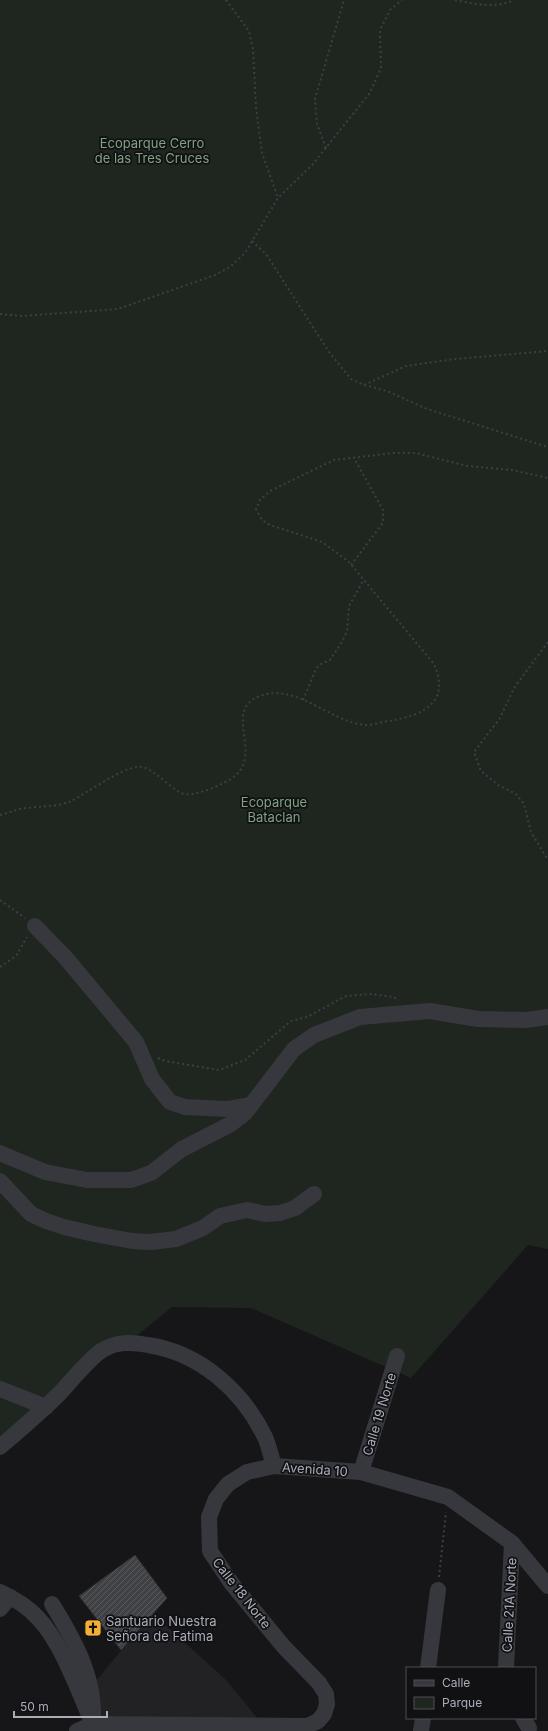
<svg xmlns="http://www.w3.org/2000/svg" width="548" height="1731" font-family="Inter,sans-serif">
	<defs>
		<pattern id="building-hatch" width="6" height="6" patternUnits="userSpaceOnUse"><rect width="6" height="6" fill="#404145"/><path d="M-1 1l2-2M0 6l6-6M5 7l2-2" fill="none" stroke="#595a5e"/></pattern>
	</defs>
	<rect width="100%" height="100%" fill="#161618"/>
	<polygon fill="#222225" points="152,1613 226,1680 263,1725 93,1724 91,1687"/>
	<polygon fill="#1e261f" points="0,0 548,0 548,1249 528,1245 411,1378 251,1308 172,1307 129,1342 113,1346 0,1447"/>
	<polygon fill="url(#building-hatch)" stroke="#303034" points="135,1555 167,1598 121,1650 79,1596"/>
	<g fill="none" stroke-linecap="round" stroke-linejoin="round">
		<g stroke="#3d3f44" stroke-width="2" stroke-dasharray="2 3" stroke-linecap="butt">
			<polyline points="226,0 249,31 253,49 256,107 262,153 278,198"/>
			<path d="M455,0C474,4 496,9 514,0"/>
			<polyline points="326,148 317,124 315,99 344,0"/>
			<polyline points="252,241 266,254 329,352 351,379 364,385 387,391 427,409 548,447"/>
			<polyline points="0,314 22,316 118,309 215,275 230,267 245,253 278,198 312,165 370,93 381,68 380,30 390,10 402,0"/>
			<polyline points="364,385 406,366 455,359 548,351"/>
			<polyline points="351,565 383,523 383,510 354,458"/>
			<polyline points="548,642 514,688 500,718 474,752 481,771 498,785 516,794 524,804 531,832 548,860"/>
			<polyline points="303,700 316,669 319,665 330,660 342,642 347,631 349,606 364,579"/>
			<path d="M0,815C9,813 17,809 26,808C40,806 59,807 71,801C87,793 121,768 138,767C145,766 151,771 157,775C164,780 172,788 181,793C192,798 219,786 229,780C268,758 220,711 260,696C296,682 331,723 366,725C373,725 382,722 389,721C423,715 451,703 434,664L348,561L322,542L270,525L262,520L256,509L260,500L270,491L334,460L393,453H416L467,466L512,470L548,478"/>
			<polyline points="0,900 25,918"/>
			<polyline points="0,967 16,956 27,937"/>
			<polyline points="158,1058 165,1061 219,1070 245,1060 291,1021 307,1017 346,996 370,994 394,997 398,1001"/>
			<polyline points="439,1577 446,1512"/>
		</g>
		<g stroke="#37383d" stroke-width="16">
			<polyline points="35,926 65,957 136,1042 152,1079 170,1102 185,1107 228,1109 251,1105"/>
			<polyline points="0,1153 45,1172 87,1180 131,1180 151,1173 182,1149 231,1124 245,1113 294,1049 314,1035 360,1017 430,1011 478,1019 526,1020 548,1017"/>
			<polyline points="0,1181 31,1214 46,1221 64,1227 94,1234 132,1241 151,1242 176,1239 203,1228 220,1216 247,1210 265,1214 280,1213 295,1208 314,1194"/>
			<polyline points="0,1389 46,1407"/>
			<path d="M0,1447C21,1429 41,1412 61,1392C72,1380 88,1360 101,1351C116,1341 132,1342 148,1345C200,1353 242,1390 265,1437C269,1446 271,1457 274,1466"/>
			<polyline points="361,1472 397,1356"/>
			<path d="M0,1592C13,1598 28,1607 38,1618C62,1643 78,1691 93,1724"/>
			<path d="M52,1604C73,1638 94,1675 93,1716"/>
			<polyline points="0,1609 10,1597"/>
			<polyline points="428,1668 438,1590"/>
			<polyline points="506,1668 512,1543"/>
			<polyline points="523,1718 529,1728"/>
			<polyline points="77,1731 93,1724 308,1726 318,1721 324,1714 327,1704 326,1694 319,1683 284,1647 232,1584 210,1551 209,1517 216,1499 228,1484 247,1472 274,1466 361,1472 448,1497 512,1543 548,1586"/>
			<polyline points="421,1731 423,1718"/>
		</g>
	</g>
	<defs>
		<g id="church-square" transform="scale(0.9)"><rect x="-9" y="-9" width="18" height="18" rx="4" fill="#f2b134" stroke="#111113"/><path d="M-1.2-6h2.4v3.5h3.3v2.4h-3.3V6h-2.4V-.1h-3.3v-2.4h3.3Z" fill="#111"/></g>
	</defs>
	<g fill-rule="evenodd">
		<use href="#church-square" x="93" y="1628"/>
	</g>
	<g text-anchor="middle" dominant-baseline="central" stroke-width="3.5" stroke-linejoin="round" paint-order="stroke">
		<g font-size="13" fill="#7fa381" stroke="#111113">
			<text x="152" y="143">Ecoparque Cerro<tspan x="152" dy="15">de las Tres Cruces</tspan></text>
			<text x="274" y="802">Ecoparque<tspan x="274" dy="15">Bataclan</tspan></text>
		</g>
		<g font-size="13" fill="#a8adb8" stroke="#111113">
			<text transform="translate(379 1414) rotate(-73)">Calle 19 Norte</text>
			<text transform="translate(315 1469) rotate(4)">Avenida 10</text>
			<text transform="translate(242 1593) rotate(52)">Calle 18 Norte</text>
			<text transform="translate(509 1605) rotate(-87)">Calle 21A Norte</text>
		</g>
		<g font-size="13" fill="#a8adb8" stroke="#111113" text-anchor="start">
			<text x="106" y="1621">Santuario Nuestra<tspan x="106" dy="15">Señora de Fatima</tspan></text>
		</g>
	</g>
	<rect x="406" y="1667" width="130" height="52" fill="#111113" stroke="#4d4f55"/>
	<rect x="414" y="1680" width="20" height="6" fill="#37383d" stroke="#4d4f55"/>
	<text x="442" y="1687" font-size="12" fill="#a8adb8">Calle</text>
	<rect x="414" y="1697" width="20" height="12" fill="#1e261f" stroke="#4d4f55"/>
	<text x="442" y="1707" font-size="12" fill="#a8adb8">Parque</text>
	<path d="M14 1711v6h93v-6" fill="none" stroke="#a8adb8" stroke-width="2"/>
	<text x="20" y="1711" font-size="12" fill="#a8adb8" stroke="#111113" stroke-width="3" paint-order="stroke">50 m</text>
</svg>
